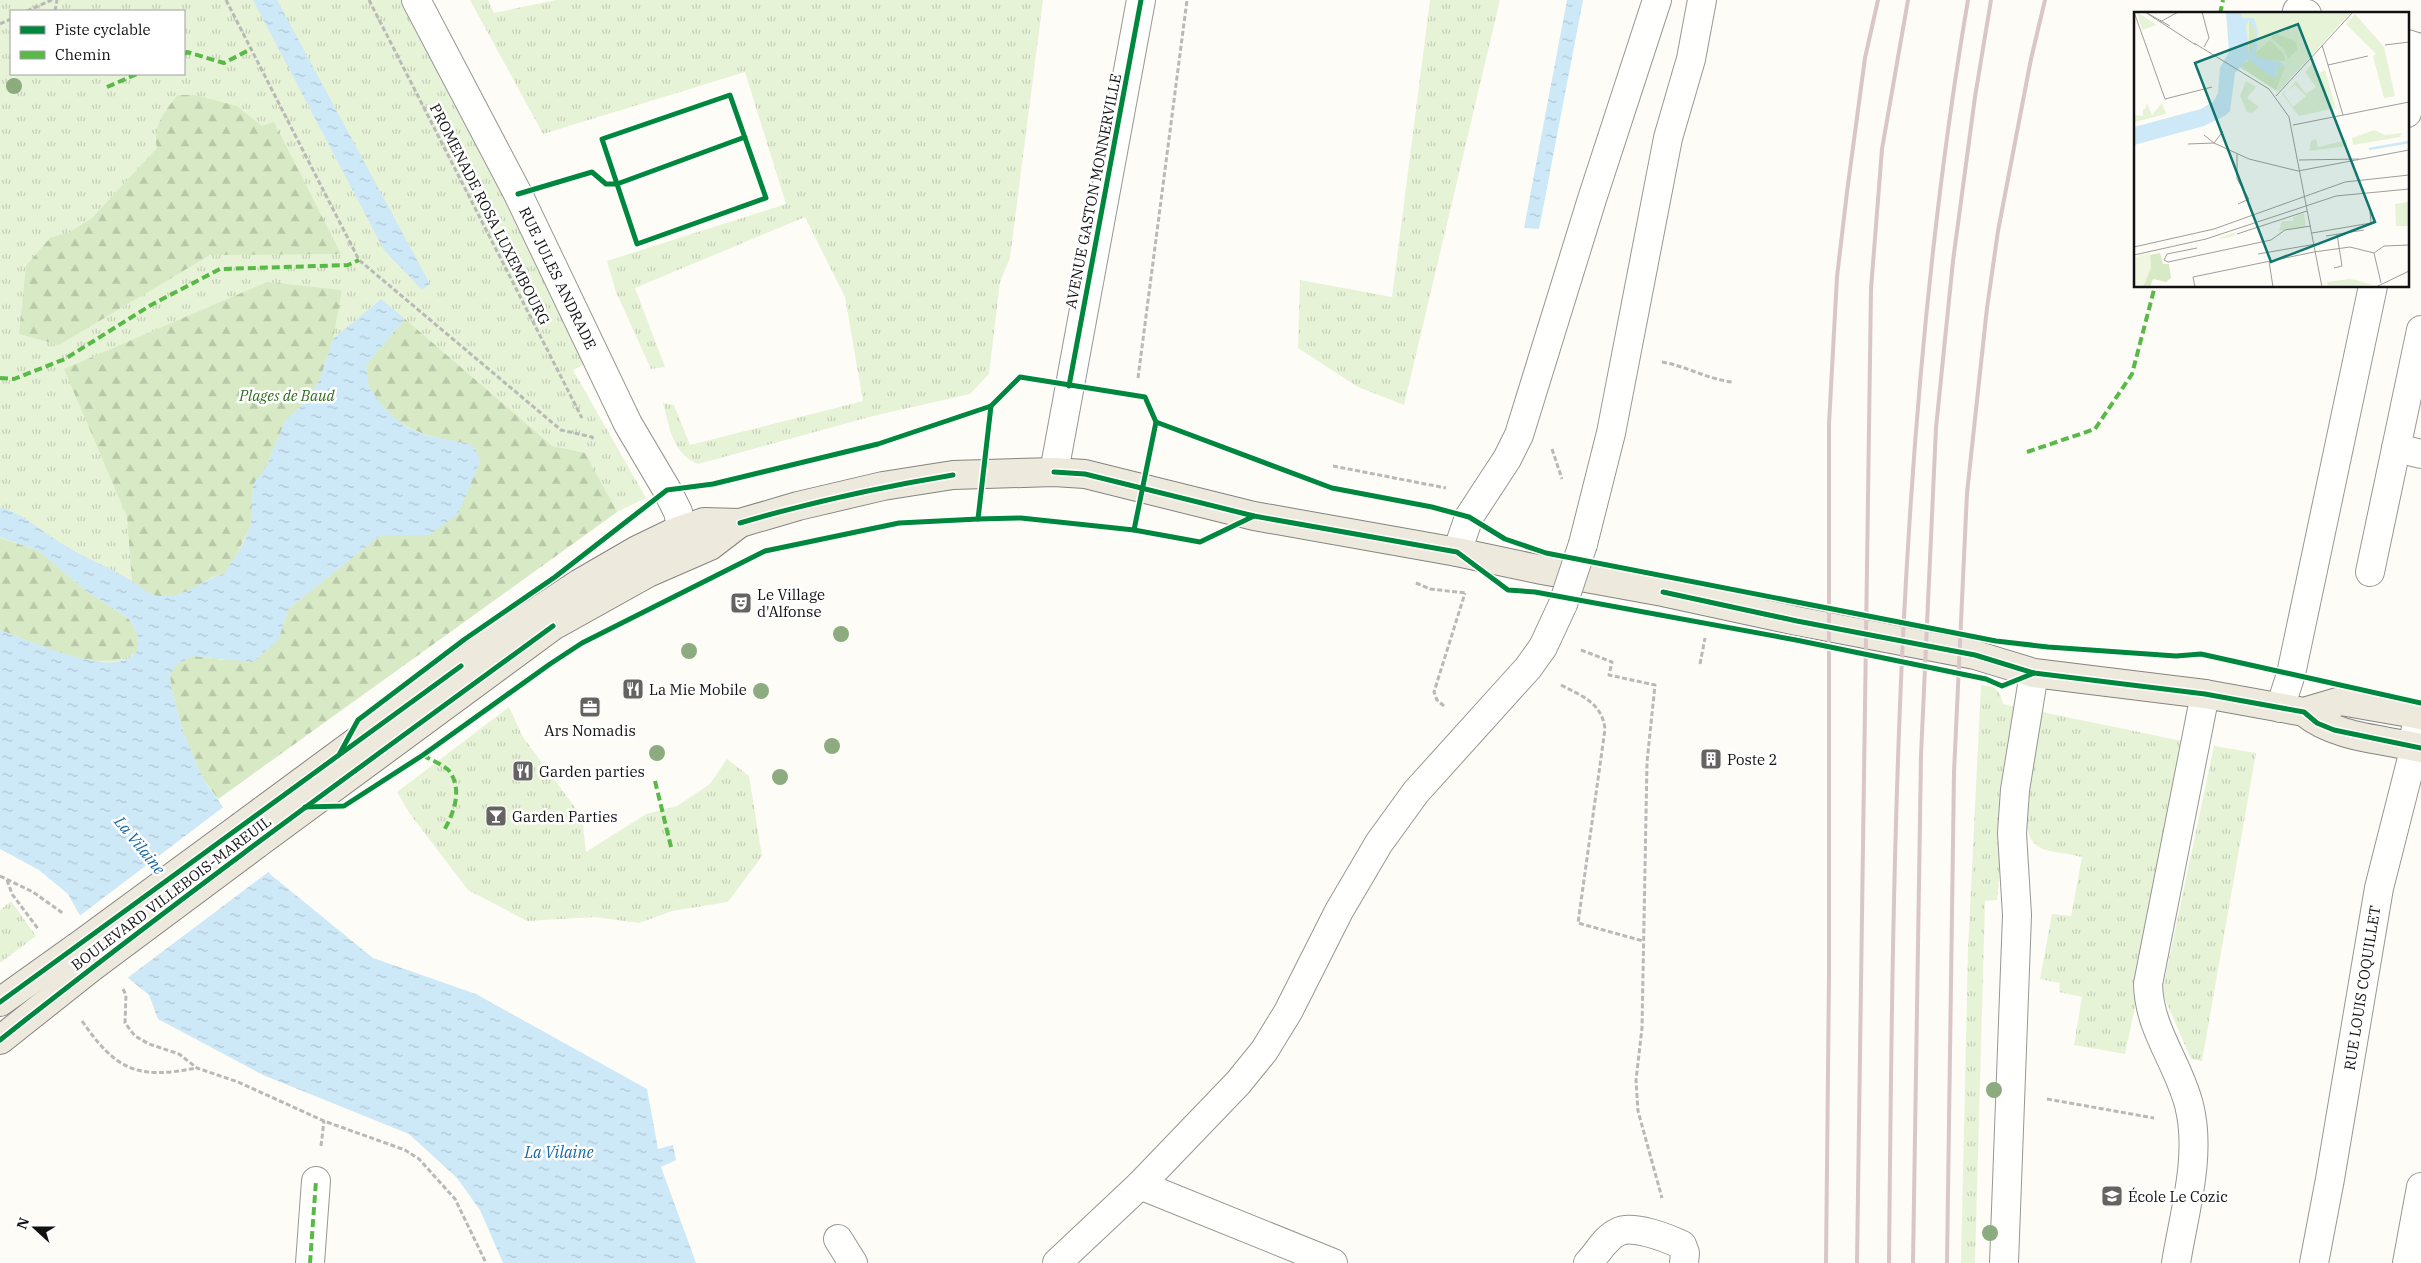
<svg xmlns="http://www.w3.org/2000/svg" width="2421" height="1263" font-family="'IBM Plex Serif',serif">
	<defs>
		<pattern id="grass-tufts" width="24" height="20" patternUnits="userSpaceOnUse" patternTransform="scale(1.25)"><rect width="24" height="20" fill="#e7f3d7"/><path d="M3 7l-1-3M5 7V3M7 7l1-3M15 17l-1-3M17 17v-4M19 17l1-3" fill="none" stroke="#c5cfb8"/></pattern>
		<pattern id="forest-firs" width="22" height="20" patternUnits="userSpaceOnUse" patternTransform="scale(1.25)"><rect width="22" height="20" fill="#d8eac5"/><path d="M5 1l3.5 6h-7zM16 11l3.5 6h-7z" fill="#b8c8a8"/></pattern>
		<pattern id="water-ripples" width="26" height="14" patternUnits="userSpaceOnUse" patternTransform="scale(1.25)"><rect width="26" height="14" fill="#cde8f7"/><path d="M2 4q2-2 4 0t4 0M15 11q2-2 4 0t4 0" fill="none" stroke="#afc6d3"/></pattern>
	</defs>
	<rect width="100%" height="100%" fill="#fdfcf7"/>
	<g fill="url(#grass-tufts)" fill-rule="evenodd">
		<path d="M0,0H405L593,360L573,370L646,498L617,512L218,799L140,680L0,630ZM11,11H184V74H11Z"/>
		<path d="M470,0H488L494,13L556,0H1043L1010,258L1000,282L989,374L970,394L873,416L698,464C672,453 670,428 663,403L674,405L690,445L863,401L845,297L805,217L635,288L665,367L651,369L616,292L607,261L786,204L745,72L543,134Z"/>
		<polygon points="1430,0 1500,0 1404,405 1358,387 1298,348 1300,280 1392,297"/>
		<polygon points="1981,685 1994,687 2000,694 2003,704 2015,707 1997,900 1985,901 1975,1263 1961,1263 1968,950"/>
		<polygon points="509,707 523,737 582,817 586,852 646,814 677,806 710,784 727,759 749,776 762,856 728,902 672,911 639,923 595,917 527,921 468,890 410,814 397,792"/>
		<path d="M2042,712L2187,742L2190,749L2125,1054L2074,1045L2082,997L2059,992L2060,983L2040,979L2052,914L2071,916L2082,857C2047,848 2028,857 2025,813L2038,724Z"/>
		<polygon points="2214,746 2256,753 2202,1061 2191,1059 2162,992"/>
		<polygon points="11,901 36,936 0,963 0,910"/>
	</g>
	<g fill="url(#forest-firs)">
		<path d="M178,95H194L237,106L262,126L274,122L341,254L210,255L59,345L19,334L26,266L50,238L70,232L92,218L157,148C152,127 165,110 178,95Z"/>
		<polygon points="267,282 342,290 333,339 320,379 304,403 285,421 266,467 253,485 251,524 234,560 224,574 212,577 185,593 171,596 156,596 143,591 132,581 127,517 64,369"/>
		<path d="M405,319L552,446L585,453L617,512L218,799L203,779L183,731L171,687L170,675L177,664L194,656L222,660L278,640L289,608L382,534L429,535L469,484L480,462L471,444C430,439 390,428 370,388C366,382 367,372 366,365Z"/>
		<path d="M0,538L39,551L85,590L129,619L138,635L137,651C103,678 36,643 0,630Z"/>
	</g>
	<g fill="url(#water-ripples)">
		<polygon points="253,0 277,0 430,284 422,290 384,250"/>
		<polygon points="1567,0 1583,0 1539,229 1524,228"/>
		<path d="M381,299L405,319L366,365L369,387L384,408L406,427L428,436L471,444L477,452L480,462L458,514L429,535H381L289,608L278,640L253,662L194,656L177,664L170,675L171,687L183,731L203,779L271,875L373,958L476,994L647,1089L658,1149L673,1145L676,1160L661,1167L696,1263H503L480,1210L457,1178L409,1134L263,1075L158,1019L149,995L127,977L79,914L68,894L39,870L0,849V630C28,640 100,673 127,659C131,657 134,654 137,651L138,635L129,619L85,590L39,551L0,537V507C25,515 37,528 59,542C82,557 107,566 130,580C146,589 147,597 167,596C189,595 203,579 224,574L242,546L251,524L253,485L266,467L285,421L304,403L320,379L333,339Z"/>
	</g>
	<polygon fill="#fdfcf7" points="226,805 271,870 126,979 78,917"/>
	<g fill="none" stroke-linecap="round" stroke-linejoin="round">
		<g stroke="#979795" stroke-width="30">
			<g id="minor">
				<polyline points="416,0 518,194 628,424 667,490 678,512 682,530"/>
				<polyline points="2297,11 2307,14"/>
				<polyline points="2407,44 2420,48 2407,113"/>
				<polyline points="2396,448 2421,454"/>
				<polyline points="1054,472 1141,0"/>
				<polyline points="1583,544 1611,433 1668,138 1691,59 1702,0"/>
				<polyline points="1457,552 1469,517 1507,459 1519,435 1592,199 1657,0"/>
				<polyline points="2370,572 2421,330"/>
				<polyline points="2280,708 2291,674 2373,286"/>
				<polyline points="1140,1185 1333,1263"/>
				<polyline points="838,1239 853,1263"/>
				<polyline points="310,1263 316,1181"/>
				<polyline points="1057,1263 1140,1185 1238,1083 1264,1051 1288,1012 1339,911 1379,843 1416,792 1528,668 1543,647 1563,604"/>
				<path d="M1588,1263C1598,1253 1605,1238 1618,1232C1632,1224 1667,1238 1682,1245L1685,1253L1684,1263"/>
				<polyline points="2004,1263 2017,915 2012,833 2015,790 2034,673"/>
				<path d="M2176,1263C2184,1213 2202,1155 2189,1105C2178,1062 2149,1030 2148,984L2205,694"/>
				<polyline points="2314,1263 2330,1179 2379,888 2412,758 2412,746 2419,715"/>
				<polyline points="2407,1263 2421,1187"/>
			</g>
		</g>
		<g stroke="#858482" stroke-width="30">
			<g id="major">
				<path d="M2304,712C2335,738 2382,739 2421,748"/>
				<polyline points="243,825 498,637 580,583 637,550 670,534 704,522 740,523 798,506 883,486 953,475 1054,472 1085,474 1254,516 1457,552 1542,570 1663,592 1797,621 1975,655 2034,673 2205,694 2304,712 2341,701 2421,715"/>
				<polyline points="257,844 553,626 648,573 710,546 740,523"/>
				<polyline points="0,1002 77,947"/>
				<polyline points="0,1040 92,967"/>
			</g>
		</g>
		<g stroke="#b9b9b8" stroke-width="3" stroke-dasharray="5 2.5" stroke-linecap="butt">
			<polyline points="226,0 359,260 561,430 592,437 594,440"/>
			<polyline points="369,0 582,418"/>
			<polyline points="27,11 52,0"/>
			<polyline points="55,11 57,0"/>
			<polyline points="0,24 11,19"/>
			<path d="M1662,362C1686,366 1707,379 1732,382"/>
			<polyline points="1138,378 1187,0"/>
			<polyline points="1552,449 1562,479"/>
			<polyline points="1333,466 1446,488"/>
			<polyline points="1416,583 1430,589 1466,593"/>
			<polyline points="1581,650 1612,662 1609,675 1655,685 1647,762 1642,1028 1636,1080 1638,1111 1662,1198"/>
			<polyline points="1700,664 1705,638"/>
			<path d="M1561,685C1582,696 1602,703 1605,729L1578,923L1643,941"/>
			<polyline points="1444,706 1437,700 1434,692 1465,593"/>
			<polyline points="0,876 33,892 64,914"/>
			<polyline points="7,880 12,894 39,930"/>
			<polyline points="123,989 126,995 125,1023 135,1036 149,1044 179,1054 197,1068 238,1082 324,1121 405,1150 419,1159 455,1199 486,1263"/>
			<path d="M82,1021C116,1070 137,1080 196,1068"/>
			<polyline points="2047,1099 2154,1118"/>
			<polyline points="321,1146 324,1121"/>
		</g>
		<use href="#minor" stroke="#fffffe" stroke-width="28"/>
		<use href="#major" stroke="#ede9dc" stroke-width="28"/>
		<g stroke="#d9c6c7" stroke-width="4">
			<polyline points="1826,1263 1829,975 1829,424 1837,277 1847,192 1865,58 1878,0"/>
			<polyline points="1857,1263 1871,289 1882,149 1908,0"/>
			<path d="M1889,1263C1893,841 1897,417 1968,0"/>
			<polyline points="1913,1263 1921,755 1936,428 1953,261 1975,97 1991,0"/>
			<polyline points="1947,1263 1954,772 1967,493 1987,308 1998,231 2031,59 2045,0"/>
		</g>
		<g stroke="#979795" stroke-width="30" stroke-linecap="butt">
			<polyline id="minor-bridge" points="1563,604 1583,544"/>
		</g>
		<g stroke="#858482" stroke-width="30" stroke-linecap="butt">
			<g id="major-bridge">
				<polyline points="77,947 243,825"/>
				<polyline points="92,967 257,844"/>
			</g>
		</g>
		<use href="#minor-bridge" stroke="#fffffe" stroke-width="28"/>
		<use href="#major-bridge" stroke="#ede9dc" stroke-width="28"/>
		<g stroke="#58b947" stroke-width="4" stroke-dasharray="8 4" stroke-linecap="butt">
			<polyline points="2220,14 2223,0"/>
			<polyline points="184,54 187,52 224,63 251,49"/>
			<polyline points="107,87 137,74"/>
			<polyline points="0,378 14,379 65,359 151,305 220,269 348,265 359,260"/>
			<polyline points="2027,452 2095,429 2132,374 2155,286"/>
			<path d="M423,755C430,760 445,765 450,772C463,791 453,815 443,832"/>
			<polyline points="655,781 672,851"/>
			<polyline points="310,1263 316,1181"/>
		</g>
		<g stroke="#fff" stroke-width="8">
			<g id="cycleway">
				<polyline points="518,194 592,172 606,184 617,184 637,244 766,198 730,95 602,139 617,184 745,137"/>
				<polyline points="1069,386 1141,0"/>
				<polyline points="1054,472 1085,474 1254,516 1457,552 1508,590 1535,592 1796,640 1986,679 2002,686 2034,673"/>
				<polyline points="978,519 991,406"/>
				<path d="M740,523C811,502 881,487 953,475"/>
				<polyline points="1134,530 1156,422"/>
				<polyline points="1663,592 1797,621 1975,655 2034,673 2205,694 2304,712 2317,723 2334,730 2421,748"/>
				<polyline points="340,753 358,720 465,639 555,577 667,490 713,484 878,444 991,406 1020,377 1145,397 1156,422 1332,488 1432,507 1469,517 1505,539 1546,553 1996,641 2048,647 2176,656 2201,654 2421,703"/>
				<polyline points="305,807 344,806 423,755 550,664 582,643 765,551 899,523 978,519 1021,518 1134,530 1200,542 1254,516"/>
				<polyline points="0,1002 461,666"/>
				<path d="M0,1040C180,897 367,762 553,626"/>
			</g>
		</g>
		<use href="#cycleway" stroke="#00873e" stroke-width="5"/>
	</g>
	<g fill="#8cac80">
		<circle cx="14" cy="86" r="8"/>
		<circle cx="841" cy="634" r="8"/>
		<circle cx="689" cy="651" r="8"/>
		<circle cx="761" cy="691" r="8"/>
		<circle cx="832" cy="746" r="8"/>
		<circle cx="657" cy="753" r="8"/>
		<circle cx="780" cy="777" r="8"/>
		<circle cx="1994" cy="1090" r="8"/>
		<circle cx="1990" cy="1233" r="8"/>
	</g>
	<defs>
		<g id="theatre-square" transform="scale(1.125)"><rect x="-9" y="-9" width="18" height="18" rx="4" fill="#646362" stroke="#fff"/><path d="M-5-5.5Q0-4 5-5.5V0Q5 5 0 6Q-5 5-5 0ZM-3.3-2.5H-1v1.5H-3.3ZM1-2.5H3.3v1.5H1ZM-2.8 1Q0 5.5 2.8 1Z" fill="#fff"/></g>
		<g id="restaurant-square" transform="scale(1.125)"><rect x="-9" y="-9" width="18" height="18" rx="4" fill="#646362" stroke="#fff"/><path d="M-5-6h1v4h1v-4h1v4h1v-4h1v5L-1.5 .5V6h-2V.5L-5-1ZM5-6V6H3V1.5H1.5Q1.5-4 5-6Z" fill="#fff"/></g>
		<g id="office-square" transform="scale(1.125)"><rect x="-9" y="-9" width="18" height="18" rx="4" fill="#646362" stroke="#fff"/><path d="M-6-3h4V-5.5h4V-3h4V5H-6ZM-1-4.5V-3h2v-1.5ZM-6 0V1H6V0Z" fill="#fff"/></g>
		<g id="building-square" transform="scale(1.125)"><rect x="-9" y="-9" width="18" height="18" rx="4" fill="#646362" stroke="#fff"/><path d="M-4-6H4V6H1V3H-1V6H-4ZM-2.5-4.3h1.7v1.8h-1.7ZM.8-4.3h1.7v1.8H.8ZM-2.5-1h1.7V.8h-1.7ZM.8-1h1.7V.8H.8Z" fill="#fff"/></g>
		<g id="bar-square" transform="scale(1.125)"><rect x="-9" y="-9" width="18" height="18" rx="4" fill="#646362" stroke="#fff"/><path d="M-6-5H6L.8 .8V4.5H3.5V6h-7V4.5H-.8V.8Z" fill="#fff"/></g>
		<g id="university-square" transform="scale(1.125)"><rect x="-9" y="-9" width="18" height="18" rx="4" fill="#646362" stroke="#fff"/><path d="M0-5L7-2L0 1L-7-2ZM-4 1L0 2.5L4 1V4Q0 6-4 4Z" fill="#fff"/></g>
	</defs>
	<g fill-rule="evenodd">
		<use href="#theatre-square" x="741" y="603"/>
		<use href="#restaurant-square" x="633" y="689"/>
		<use href="#office-square" x="590" y="707"/>
		<use href="#building-square" x="1711" y="759"/>
		<use href="#restaurant-square" x="523" y="771"/>
		<use href="#bar-square" x="496" y="816"/>
		<use href="#university-square" x="2112" y="1196"/>
	</g>
	<g text-anchor="middle" dominant-baseline="central" stroke-width="5" stroke-linejoin="round" paint-order="stroke">
		<g font-size="15" fill="#111" stroke="#fff">
			<text transform="translate(1093 191) rotate(-79)">AVENUE GASTON MONNERVILLE</text>
			<text transform="translate(490 214) rotate(63)">PROMENADE ROSA LUXEMBOURG</text>
			<text transform="translate(558 278) rotate(64)">RUE JULES ANDRADE</text>
			<text transform="translate(171 893) rotate(-37)">BOULEVARD VILLEBOIS-MAREUIL</text>
			<text transform="translate(2362 988) rotate(-81)">RUE LOUIS COQUILLET</text>
		</g>
		<g font-size="15" font-style="italic" fill="#2f6b1f" stroke="#fff">
			<text x="287" y="395">Plages de Baud</text>
		</g>
		<g font-size="15" fill="#111" stroke="#fff" text-anchor="start">
			<text x="757" y="594">Le Village<tspan x="757" dy="17">d'Alfonse</tspan></text>
			<text x="649" y="689">La Mie Mobile</text>
			<text x="590" y="730" text-anchor="middle">Ars Nomadis</text>
			<text x="1727" y="759">Poste 2</text>
			<text x="539" y="771">Garden parties</text>
			<text x="512" y="816">Garden Parties</text>
			<text x="2128" y="1196">École Le Cozic</text>
		</g>
		<g font-size="16" font-style="italic" fill="#1768a6" stroke="#fff">
			<text transform="translate(140 845) rotate(51)">La Vilaine</text>
			<text x="559" y="1152">La Vilaine</text>
		</g>
	</g>
	<g transform="translate(2134 12)">
		<rect width="275" height="275" fill="#fdfcf7"/>
		<path d="M3,0L23,13L8,18ZM107,0H217L144,80L106,55L113,44ZM185,43L179,53L185,61L191,58L202,96L165,104L148,82L152,78L150,82L159,95L172,84L161,73L155,78L160,71L162,69L172,82L182,75L171,60ZM112,69L122,75L113,86L125,95L118,101L113,100L106,84ZM13,91L18,103L28,91L32,102L1,110L0,103L9,104V97H11ZM240,118L251,123L268,121L266,125L219,133L218,126ZM182,127L184,135L213,128V134L175,139L177,129ZM171,195L100,221L101,224L86,227L85,226ZM170,201L172,215L145,219L148,209H159V205ZM215,267L222,268L238,273L194,275L193,270Z" fill="#e7f3d7"/>
		<path d="M115,9H118L121,18V32L115,43ZM143,22L162,29L163,38L154,47L150,37L138,27V24ZM136,28L150,42L151,49L126,48L122,45L121,41ZM116,47L137,65L143,64L144,54L151,55L142,78L106,55ZM26,241L29,252H35L37,266L32,270L19,267L16,275H6L16,243Z" fill="#d8eac5"/>
		<path d="M221,2L250,35L261,84L250,86L239,44L242,42L212,12ZM275,190V214H262L261,192Z" fill="#e7f3d7"/>
		<path d="M16,241L17,255L11,271L8,275H0V244L5,246V243Z" fill="#f0f6e1"/>
		<path d="M92,0H107L109,6H120L124,19L122,45L147,50L151,55L144,54L142,65H137L114,47L101,61L96,99L92,103L70,114L0,133V115L67,97L80,89L84,81L86,56L95,40ZM115,8L121,18L120,32L115,43L112,14Z" fill="#cde8f7" fill-rule="evenodd"/>
		<path fill="none" stroke="#cde8f7" stroke-width="2.5" d="M235,137L275,130"/>
		<path fill="none" stroke="#9f9e9b" stroke-width="1" d="M0,0L31,87L78,75M11,0L62,33M68,0L75,26L70,35M13,1L36,14M26,10L44,0M60,31L135,77L155,105L188,275M188,33L209,103M251,33L275,30M194,53L234,44M142,84L219,0M159,113L275,90M70,123L80,131L89,119M54,132L80,131L115,147L164,159L275,138M103,142V167L115,187L104,192M165,148L225,147M178,221L237,211L236,200M103,222L173,199M192,224L230,218M0,235L80,217L211,170L275,163M63,236L33,242L30,248L34,250L137,228L151,218L177,214M240,241L250,234L275,233M240,241L247,271M124,242L182,232M0,243L72,227L202,184L275,177M135,249L139,275M200,256L208,254L203,222M61,275L59,265L180,240L216,235L240,241M242,275L275,259"/>
		<path fill="#0f766e" fill-opacity="0.15" stroke="#0f766e" stroke-width="2.5" d="M164,12L241,210L137,250L61,51Z"/>
		<rect width="275" height="275" fill="none" stroke="#111" stroke-width="2.5"/>
	</g>
	<rect x="10" y="10" width="175" height="65" fill="#ffffff" stroke="#a0a0a0"/>
	<rect x="20" y="26" width="25" height="8" fill="#00873e" stroke="#a0a0a0"/>
	<text x="55" y="35" font-size="15" fill="#111111">Piste cyclable</text>
	<rect x="20" y="51" width="25" height="8" fill="#58b947" stroke="#a0a0a0"/>
	<text x="55" y="60" font-size="15" fill="#111111">Chemin</text>
	<g transform="translate(35 1228) rotate(291)" stroke="#ffffff" stroke-width="4" paint-order="stroke">
	<path d="M0-4L9 19L0 12L-9 19Z" fill="#111111"/>
	<text y="-8" font-size="14" font-weight="bold" text-anchor="middle" fill="#111111">N</text>
	</g>
</svg>
